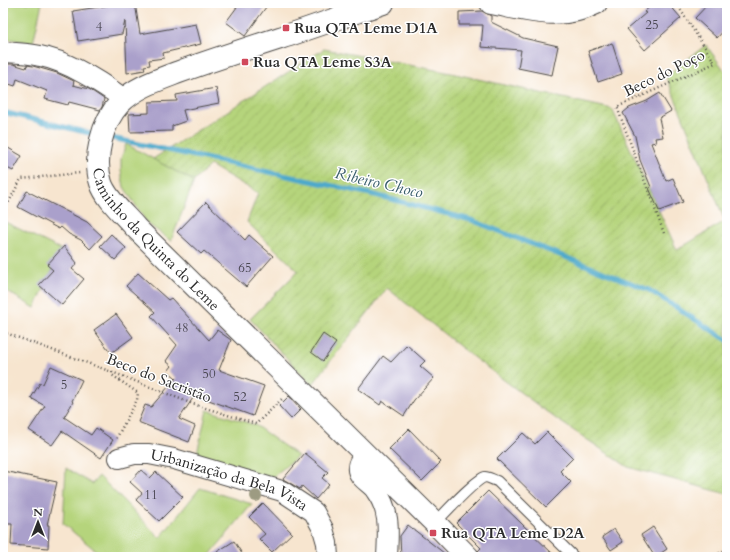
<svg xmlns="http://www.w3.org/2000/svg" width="730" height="560" font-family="Cardo,serif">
	<defs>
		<pattern id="garden-furrows" width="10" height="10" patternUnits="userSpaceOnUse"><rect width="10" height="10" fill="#b5d47b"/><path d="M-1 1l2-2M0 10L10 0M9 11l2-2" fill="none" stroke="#9cb66a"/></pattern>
	</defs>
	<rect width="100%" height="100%" fill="#fff"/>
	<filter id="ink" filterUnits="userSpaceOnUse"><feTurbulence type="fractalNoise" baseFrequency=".025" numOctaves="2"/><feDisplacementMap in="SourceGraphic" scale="8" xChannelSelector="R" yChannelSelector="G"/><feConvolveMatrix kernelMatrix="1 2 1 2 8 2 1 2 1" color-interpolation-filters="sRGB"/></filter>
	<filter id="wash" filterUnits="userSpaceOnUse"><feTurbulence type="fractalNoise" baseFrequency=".012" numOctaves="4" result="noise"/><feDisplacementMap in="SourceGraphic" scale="16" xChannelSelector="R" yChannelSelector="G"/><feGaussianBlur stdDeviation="0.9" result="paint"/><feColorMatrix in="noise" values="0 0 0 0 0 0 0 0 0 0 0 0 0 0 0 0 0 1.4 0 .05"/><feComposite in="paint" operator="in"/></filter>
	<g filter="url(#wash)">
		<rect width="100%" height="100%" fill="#f7e5cf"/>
		<g fill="#b5d47b" stroke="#708053">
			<polygon points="3,3 42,3 33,43 3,38"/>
			<polygon points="126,144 194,181 171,241 147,223 124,187 121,171 121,159"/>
			<polygon points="3,221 62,250 35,308 3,289"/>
			<polygon points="207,410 255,425 298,456 269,480 196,458"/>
			<polygon points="66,468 92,484 99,476 160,538 200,488 252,504 208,557 104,557 63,524"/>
		</g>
		<polygon fill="url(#garden-furrows)" stroke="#708053" points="706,45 727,74 727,494 628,467 555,418 473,357 387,288 312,385 250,319 298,271 247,222 258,193 210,165 194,181 153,159 324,49 451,73 612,109 677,250 725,221 666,76"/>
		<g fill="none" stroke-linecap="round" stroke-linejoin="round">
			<g stroke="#4da9cb" stroke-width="5">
				<polyline points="3,112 97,135"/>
				<polyline points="107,137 375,195 471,220 649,290 727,340"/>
			</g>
		</g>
		<g id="blocks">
			<g fill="#aaa0cb">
				<polygon points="124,3 135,3 140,34 196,24 201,44 163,53 164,58 149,60 150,65 144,66 145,70 127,73 125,21 122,34 78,41 73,11"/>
				<polygon points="240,3 269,3 245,36 226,22"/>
				<polygon points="654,3 668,3 681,18 645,50 627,29 646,13 644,12"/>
				<polygon points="709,3 727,3 727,27 717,38 695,18"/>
				<polygon points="482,11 491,16 491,22 523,38 558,46 552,75 518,68 521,50 481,47 483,25 459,25 459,12"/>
				<polygon points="612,43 622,74 598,82 588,51"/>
				<polygon points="3,64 13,64 26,68 27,65 33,66 57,73 74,81 73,85 89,89 104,99 102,107 100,110 69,102 68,105 45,99 47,91 17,79 15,86 3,82"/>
				<polygon points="216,88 219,103 183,110 186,121 172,126 172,131 130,132 129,114 149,113 149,102 177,101 176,95"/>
				<polygon points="660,93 671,111 659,118 663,137 655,138 656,142 651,143 666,181 673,178 683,202 659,211 649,188 651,187 640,160 635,136 623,113 629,108 647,101"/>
				<polygon points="3,145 22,156 13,171 3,166"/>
				<polygon points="27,191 87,222 102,236 90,249 81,240 69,234 61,227 59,229 18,207"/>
				<polygon points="206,202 245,240 249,235 273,256 246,287 204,251 201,254 177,232"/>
				<polygon points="111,234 126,248 115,260 100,246"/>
				<polygon points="64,246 77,263 72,269 84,279 62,305 39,285 53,270 47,265"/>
				<polygon points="138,273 168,300 171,298 209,340 217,330 231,340 219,370 264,386 253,416 195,395 179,419 195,426 189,442 138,422 145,405 151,407 176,378 168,371 172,366 166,361 177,345 151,316 155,312 126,286"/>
				<polygon points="116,314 133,337 111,353 94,330"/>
				<polygon points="323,334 336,343 323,361 311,352"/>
				<polygon points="407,345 425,361 420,366 434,378 414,400 404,416 382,401 380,405 358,389 383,356 391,362"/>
				<polygon points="51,366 82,380 72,401 73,402 64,417 91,435 96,428 113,440 101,458 62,431 52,445 29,430 45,406 31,398 40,383 43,384"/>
				<polygon points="289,396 301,409 291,419 279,406"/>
				<polygon points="409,429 441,462 422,481 389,449"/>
				<polygon points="547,432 573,458 560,471 571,482 546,507 497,459 523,433 535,444"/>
				<polygon points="305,453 328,472 322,478 329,484 316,499 302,486 300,489 283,479"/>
				<polygon points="141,470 150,478 156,472 183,497 159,521 136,500 142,493 130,482"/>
				<polygon points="3,471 57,482 47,525 49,525 48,548 11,545 12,524 3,524"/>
				<polygon points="488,491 556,557 480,557 478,551 481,548 456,523"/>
				<polygon points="263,503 292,533 272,552 259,539 265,534 249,517"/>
				<polygon points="408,525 449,557 401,557 400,536"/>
				<polygon points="653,527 667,549 655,557 641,535"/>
				<polygon points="614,529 623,542 611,550 602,537"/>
				<polygon points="234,541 244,557 209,557"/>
			</g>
		</g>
	</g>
	<g filter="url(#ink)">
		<use href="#blocks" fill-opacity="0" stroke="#4a4744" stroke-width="1"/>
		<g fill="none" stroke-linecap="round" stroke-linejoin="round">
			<g stroke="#4a4744" stroke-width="12">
				<path id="service" d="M435,523C443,515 476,479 485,477C489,477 493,480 497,481L573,556"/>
			</g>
			<g stroke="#4a4744" stroke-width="22">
				<g id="minor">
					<path d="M3,52C15,53 28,53 40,56C67,61 102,83 124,99"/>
					<path d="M366,455C361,459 357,463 358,470C360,479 372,484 376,491C391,512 388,533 387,557"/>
					<path id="s1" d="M119,458L134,454H149L174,459L282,491L314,512L323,529L327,543L328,557"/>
				</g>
			</g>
			<g stroke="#4a4744" stroke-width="24">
				<g id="tertiary">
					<path id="s2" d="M383,3C349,14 314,27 280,38C246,49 212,60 179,72C158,80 136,87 120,103C102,122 93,158 101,183C106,199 125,215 136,228L435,523L468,557"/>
					<path d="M491,3C528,10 561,21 596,3"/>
				</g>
			</g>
			<g stroke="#4a4744" stroke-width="2.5" stroke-dasharray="1 3" stroke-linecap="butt">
				<polyline points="3,213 21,179 80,173"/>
				<polyline points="664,233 617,107 715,63 676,3"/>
				<polyline points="3,332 112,372 193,404 256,424 282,399"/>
				<polyline points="112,372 112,375 138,393 137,400 116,439"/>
				<polyline points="712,557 727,549"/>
			</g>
			<use href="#service" stroke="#fff" stroke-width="10"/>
			<use href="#minor" stroke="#fff" stroke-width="20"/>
			<use href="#tertiary" stroke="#fff" stroke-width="22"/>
		</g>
		<circle fill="#9d9b82" cx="256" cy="496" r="6"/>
	</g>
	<g fill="#d1495b" stroke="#fff" stroke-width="1.5">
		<rect x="282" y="24" width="8" height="8" rx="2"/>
		<rect x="241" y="58" width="8" height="8" rx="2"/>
		<rect x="429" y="529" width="8" height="8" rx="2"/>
	</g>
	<g text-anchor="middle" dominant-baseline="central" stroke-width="3" stroke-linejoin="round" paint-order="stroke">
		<g font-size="13" fill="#4b4853">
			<text x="652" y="25">25</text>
			<text x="99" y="27">4</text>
			<text x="245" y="268">65</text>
			<text x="182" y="328">48</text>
			<text x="209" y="374">50</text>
			<text x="64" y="385">5</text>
			<text x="240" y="397">52</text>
			<text x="151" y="495">11</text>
		</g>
		<g font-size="15" font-weight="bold" fill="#2b2b2b" stroke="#fff" text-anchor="start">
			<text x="294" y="28">Rua QTA Leme D1A</text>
			<text x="253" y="62">Rua QTA Leme S3A</text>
			<text x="441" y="533">Rua QTA Leme D2A</text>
		</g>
		<g font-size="15" fill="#2b2b2b" stroke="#fff">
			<text transform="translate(664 73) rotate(-26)">Beco do Poço</text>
			<text stroke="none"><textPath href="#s2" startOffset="446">Caminho da Quinta do Leme</textPath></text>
			<text transform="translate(159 378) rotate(21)">Beco do Sacristão</text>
			<text stroke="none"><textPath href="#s1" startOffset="115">Urbanização da Bela Vista</textPath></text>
		</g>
		<g font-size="16" font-style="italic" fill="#395d6b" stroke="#fff">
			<text transform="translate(379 183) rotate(13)">Ribeiro Choco</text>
		</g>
	</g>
	<rect width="730" height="560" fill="none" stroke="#fff" stroke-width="16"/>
	<g transform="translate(38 522)" stroke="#ffffff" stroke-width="3" paint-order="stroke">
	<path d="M0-3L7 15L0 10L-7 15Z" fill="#2b2b2b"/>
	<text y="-6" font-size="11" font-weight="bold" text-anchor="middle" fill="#2b2b2b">N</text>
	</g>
</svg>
